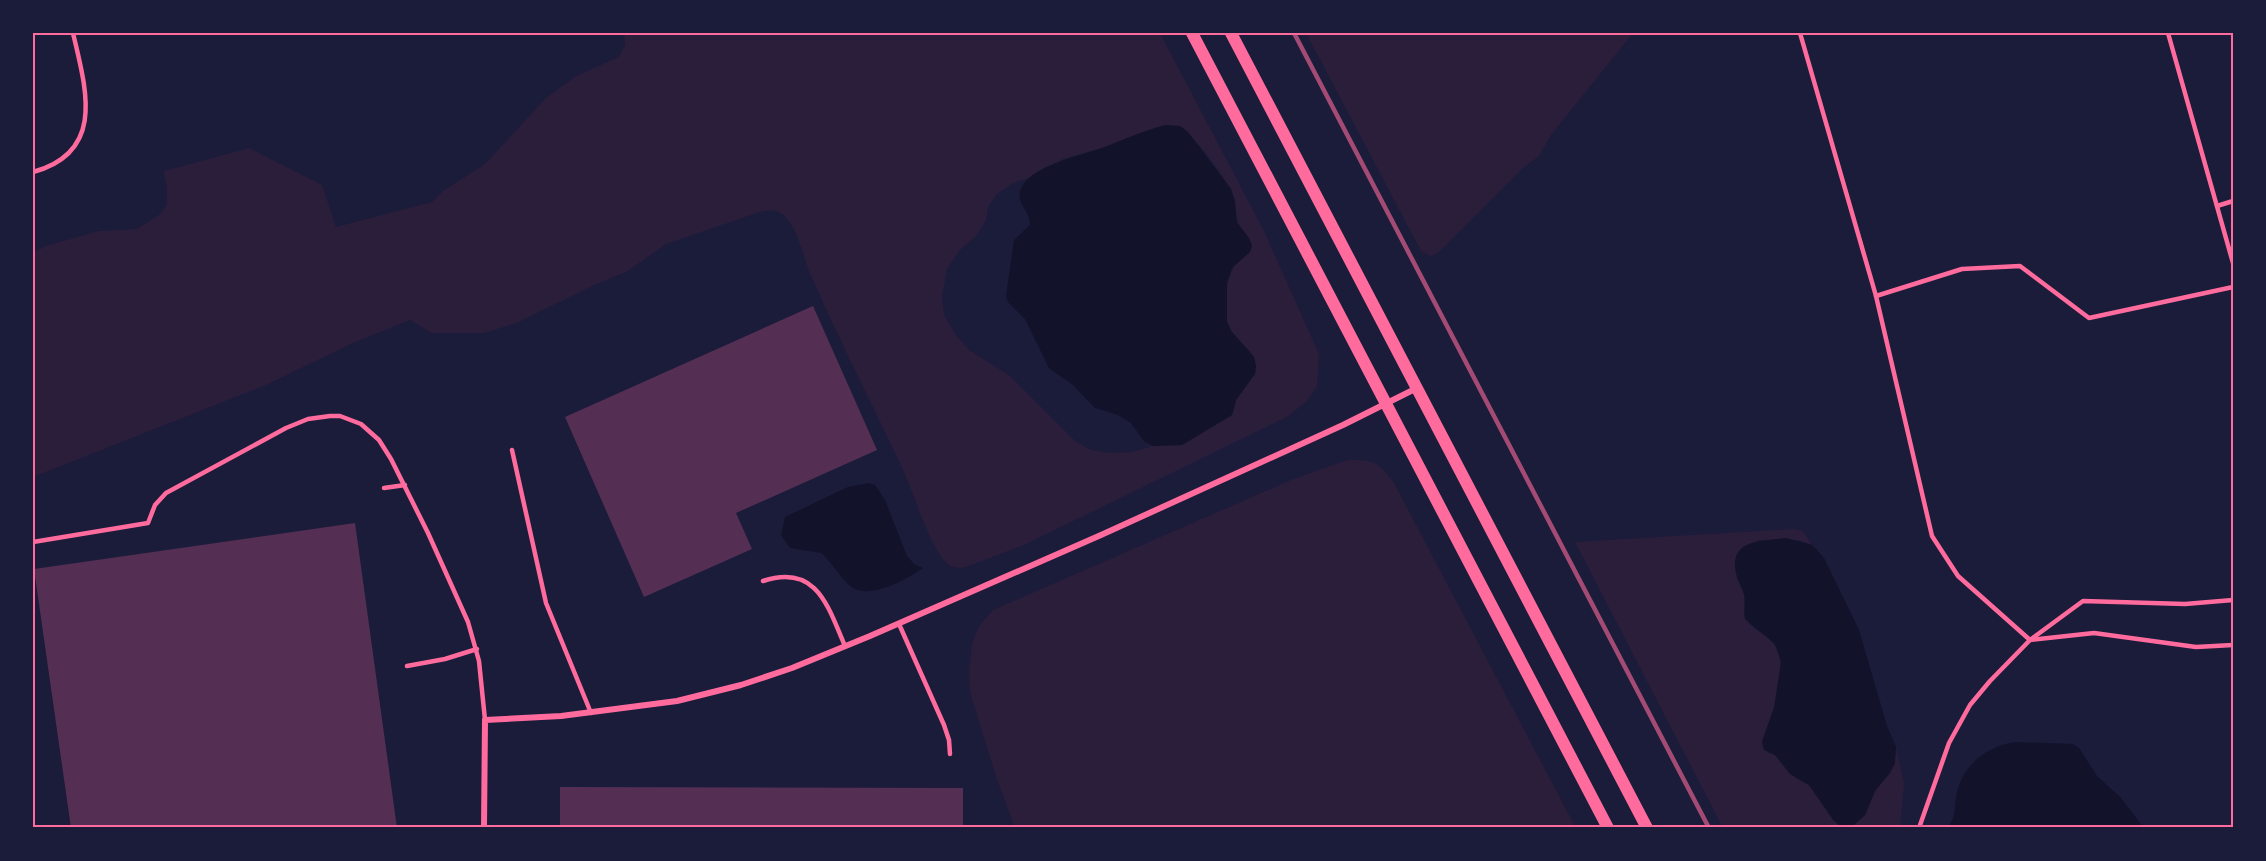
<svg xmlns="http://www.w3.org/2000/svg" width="2266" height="861" font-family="Cabin,sans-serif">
	<rect width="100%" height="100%" fill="#1b1b3a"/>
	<g fill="#2a1e3b" fill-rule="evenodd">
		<path d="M624,33H1160L1264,231L1319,354L1317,387L1307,401L1287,417L1024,545L966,567C955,569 949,567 942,558C926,536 915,496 903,470C872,404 838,338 809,271C802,254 799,231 785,217C779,209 769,210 760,212L666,244L628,271L594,285L519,322L485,333H432L410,320L353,343L266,385L33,477V252L49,245L99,231L137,229L159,215L167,205V190L164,171L249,148L322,185L336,227L432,202L443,191L485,164L546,98L576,76L619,57L625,45ZM1180,126C1192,135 1215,164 1223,177C1234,197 1232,221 1249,238C1232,267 1209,310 1238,340C1245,347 1257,355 1255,366C1254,378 1245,385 1239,394C1235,400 1235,408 1232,415L1182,445L1153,446L1132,452L1109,453L1091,450L1075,441L1010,376L969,350L956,335L944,315L942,297L947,269L960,250L977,235L986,220L988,207L997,194L1013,183L1033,177L1063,159Z"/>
		<polygon points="1306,33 1633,33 1551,135 1539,156 1522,169 1438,253 1430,256 1421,251"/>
		<path d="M1347,460C1374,460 1378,461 1394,483L1576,828H1015L996,777L970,692L969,672L972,644L979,626L993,610L1291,480Z"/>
		<path d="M1794,529L1803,531L1812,545L1799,540H1758L1737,578C1739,583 1743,589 1744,595C1746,605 1742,613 1748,622C1754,631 1767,634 1773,643C1793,669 1770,715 1762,742L1768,753L1775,755L1797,779L1809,785L1834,821L1865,815C1868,807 1871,799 1875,791C1886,772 1893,773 1896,747L1904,784L1900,828H1723L1575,542Z"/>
	</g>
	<g fill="#12122b">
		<path d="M1165,125L1180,126L1188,132L1231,189L1235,201L1237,223L1249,238L1252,246L1250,252L1232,268L1227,282V322L1232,332L1254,357L1256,366L1255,374L1236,400L1232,415L1182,445L1153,446L1144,441L1131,423L1118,415L1095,408L1073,385L1049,368L1025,319L1008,302L1006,296L1014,240L1030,225C1031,212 1017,205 1020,191C1027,167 1078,156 1099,149C1121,141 1142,131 1165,125Z"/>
		<path d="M869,483L875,485L885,500L907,556L915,565L923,568C906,580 867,602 849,585C838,575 832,562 821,553L790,548L781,535L785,517L848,487Z"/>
		<path d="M1786,538L1812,545L1824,558L1859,630L1887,726L1896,747L1895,763L1890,773L1875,791L1865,815L1853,826H1840L1834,821L1809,785L1790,774L1775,755L1764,750L1762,742L1774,708L1781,662L1775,644L1745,619C1743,611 1746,603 1744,595C1743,589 1739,583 1737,577C1726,539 1761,541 1786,538Z"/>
		<path d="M2015,742L2073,744L2079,748L2097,776L2121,798L2140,823L2148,828H1946C1956,819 1954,810 1956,798C1961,766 1985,747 2015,742Z"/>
	</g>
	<g fill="#542f53">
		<polygon points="813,306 877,450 736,513 752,549 644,597 565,417"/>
		<polygon points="355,523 397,828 71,828 34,569"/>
		<polygon points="560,787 963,788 963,828 560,828"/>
	</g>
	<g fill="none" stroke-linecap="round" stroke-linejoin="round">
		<g stroke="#ff6b9d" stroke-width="4.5">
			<polyline points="1800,33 1876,296 1932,536 1958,576 2030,640 2094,633 2196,647 2233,645"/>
			<polyline points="2168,33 2233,263"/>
			<path d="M33,172C106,152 86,89 73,33"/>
			<polyline points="2217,206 2233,201"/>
			<polyline points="1876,296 1962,269 2020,266 2089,318 2233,287"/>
			<polyline points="512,450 546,603 591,713"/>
			<polyline points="384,488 405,485"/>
			<polyline points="33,542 148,523 155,505 166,493 286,428 308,419 330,416 340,416 361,424 379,440 391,459 428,533 468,622 479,661 485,720"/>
			<path d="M763,581C817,563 828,607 845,646"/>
			<polyline points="899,624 944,725 949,740 950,754"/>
			<polyline points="407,666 445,659 477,649"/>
			<polyline points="1919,828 1949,743 1970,705 1990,681 2030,640 2083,601 2185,604 2233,600"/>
		</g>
		<polyline stroke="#ff6b9d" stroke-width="6" points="484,828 485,720 561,716 677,701 741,685 792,668 870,636 1101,535 1343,425 1417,388"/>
		<g stroke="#ff6b9d" stroke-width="12">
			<polyline points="1192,33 1608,828"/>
			<polyline points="1231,33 1647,828"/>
		</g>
		<polyline stroke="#a44b75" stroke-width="4.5" points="1294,33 1709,828"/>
	</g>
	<rect width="2266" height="861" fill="none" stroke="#1b1b3a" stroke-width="69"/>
	<rect x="34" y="34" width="2198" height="792" fill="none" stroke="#ff6b9d" stroke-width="2"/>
</svg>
